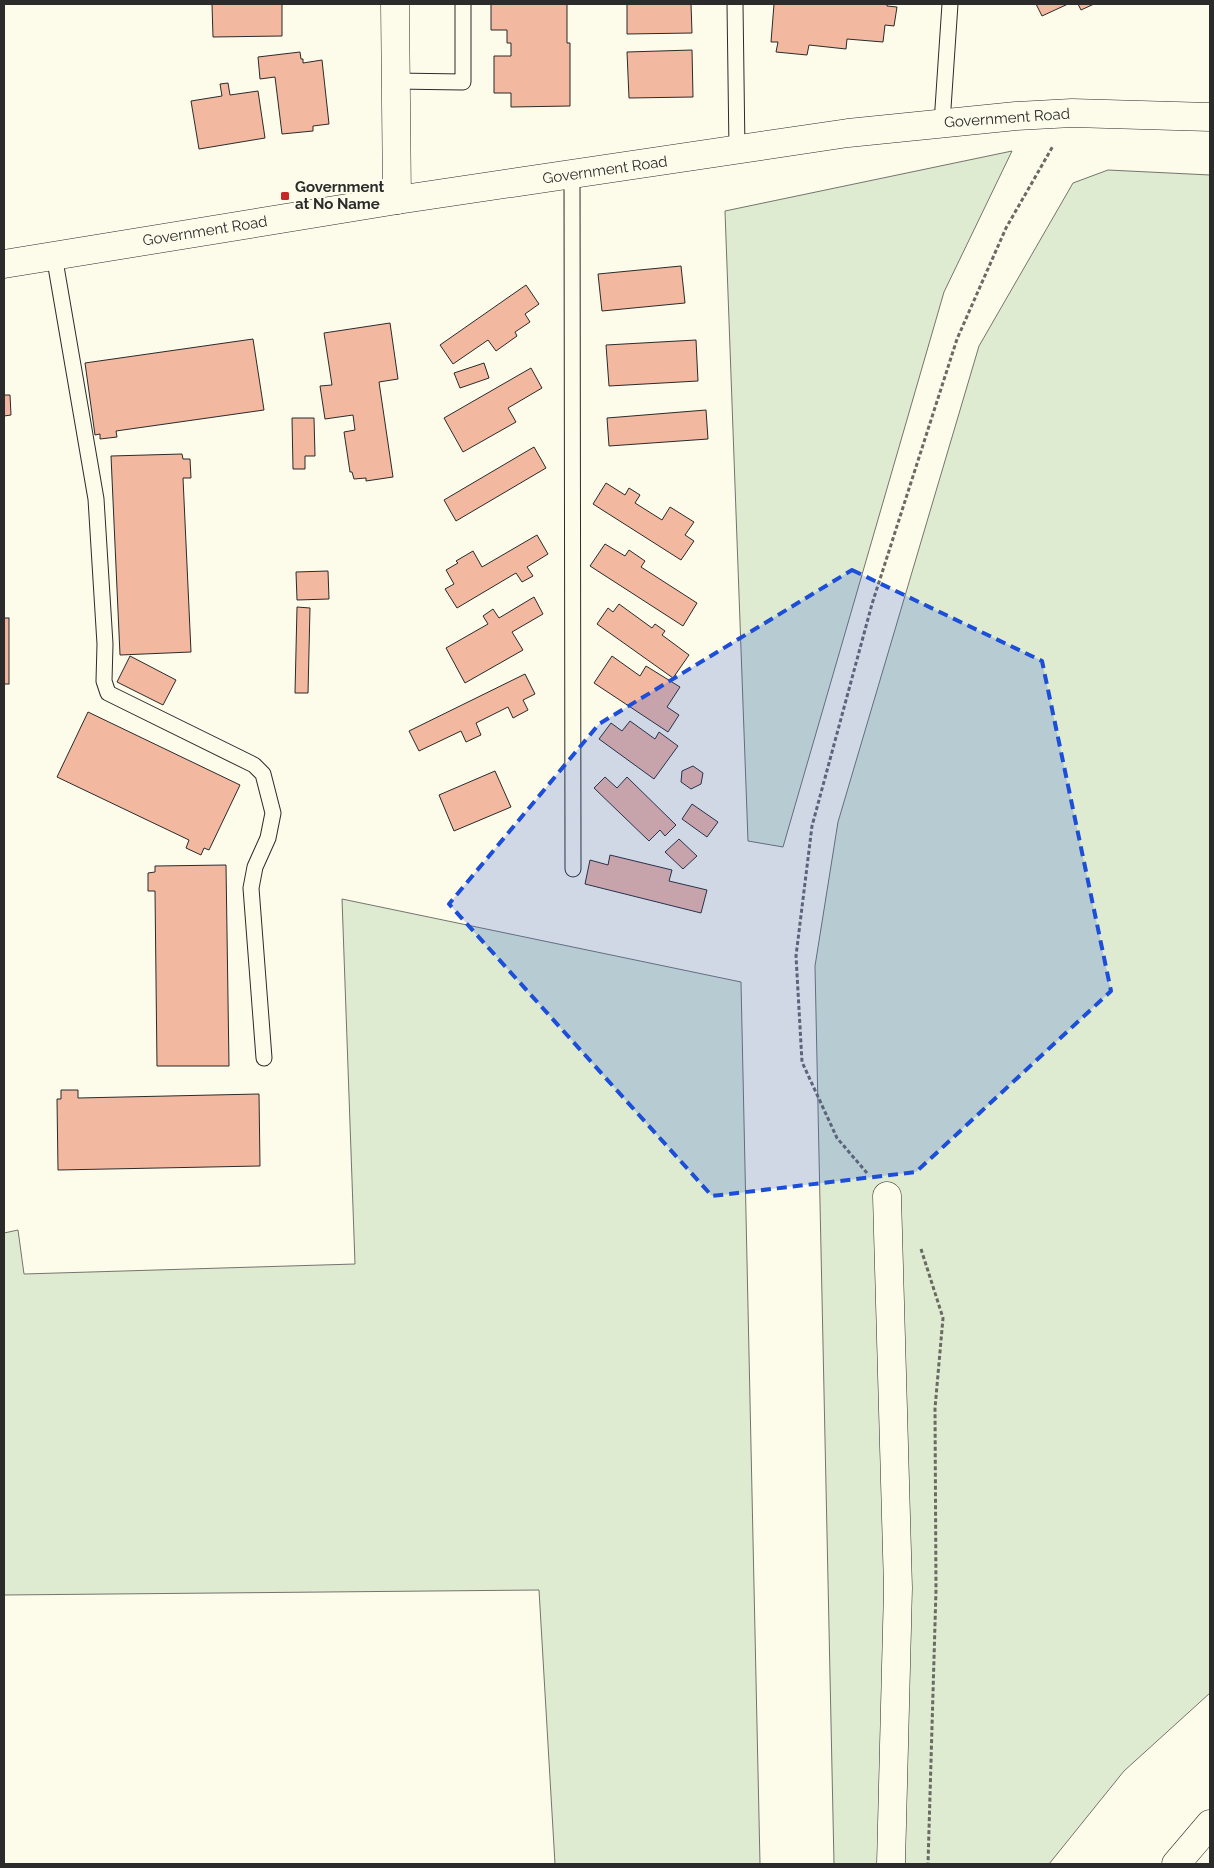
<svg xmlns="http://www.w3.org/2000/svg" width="1214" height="1868" font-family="Raleway,sans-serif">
	<rect width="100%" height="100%" fill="#fdfbea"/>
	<g fill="#deebd1" stroke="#74746e">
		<polygon points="1012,151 944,292 783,847 748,841 725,211"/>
		<polygon points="1108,170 1210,175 1210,1693 1124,1771 1049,1864 834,1864 815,966 838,822 979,346 1073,183"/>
		<polygon points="342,899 741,982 760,1864 555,1864 539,1590 4,1595 4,1233 18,1230 24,1274 355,1264"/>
	</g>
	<g fill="#f2b8a0" stroke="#2b2b2b">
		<polygon points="212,4 282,4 282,36 213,37"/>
		<polygon points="491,4 567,4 567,43 570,43 570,106 511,107 511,93 494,93 494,56 511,56 511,43 507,43 507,30 491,30"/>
		<polygon points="627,4 691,4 692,33 627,34"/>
		<polygon points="774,4 887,4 887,6 897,7 894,26 885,25 883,42 847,39 846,49 809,45 807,55 776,52 778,42 771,42"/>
		<polygon points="1036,4 1068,4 1042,16"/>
		<polygon points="1078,4 1094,4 1081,10"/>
		<polygon points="692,50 693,97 629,98 627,52"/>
		<polygon points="300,52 301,59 303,59 303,63 322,60 329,124 313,126 313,131 282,134 275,77 260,79 258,57"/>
		<polygon points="228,83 230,95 258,91 265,138 199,149 191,101 222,96 220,84"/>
		<polygon points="681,266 685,303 602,311 598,274"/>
		<polygon points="526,285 539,304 525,314 530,322 515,332 517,336 496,351 488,340 453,364 440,345"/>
		<polygon points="390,323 398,379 379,382 393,477 366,481 366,478 354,479 352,472 350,472 344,432 355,430 353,415 325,419 320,386 332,385 324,333"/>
		<polygon points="253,339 264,410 116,431 117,437 100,439 100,434 95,435 85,363"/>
		<polygon points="696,340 698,381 609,386 606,345"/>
		<polygon points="484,363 489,378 460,388 454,373"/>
		<polygon points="531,368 542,388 508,408 516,422 463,452 444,418"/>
		<polygon points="4,395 10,395 11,415 4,416"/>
		<polygon points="706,410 708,439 609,446 607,418"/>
		<polygon points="292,418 314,418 315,456 305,456 305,469 293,469"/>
		<polygon points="534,447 546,468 456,521 444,500"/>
		<polygon points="182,454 183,459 190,459 191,478 183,478 191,652 120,655 111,456"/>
		<polygon points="606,483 625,495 629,488 640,495 635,503 662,520 670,507 694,522 685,535 694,541 681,560 593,504"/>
		<polygon points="537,535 548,554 527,567 533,576 522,582 516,573 457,608 445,589 454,584 446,570 458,563 456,561 473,551 482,567"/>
		<polygon points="605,544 625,556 629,550 645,561 641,567 697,603 683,626 590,566"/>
		<polygon points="328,571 329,599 297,600 296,572"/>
		<polygon points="534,597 543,614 512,632 523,650 465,683 446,648 488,624 483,616 493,609 499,618"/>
		<polygon points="619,604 652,628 655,624 665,631 662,635 689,655 673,678 597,624 608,608 613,612"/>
		<polygon points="297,607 310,608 308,693 295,693"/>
		<rect x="4" y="618" width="5" height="66"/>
		<polygon points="130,656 176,680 163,705 117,682"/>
		<polygon points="612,656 640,676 646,666 680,687 667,707 679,715 668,732 594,683"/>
		<polygon points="525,674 535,694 523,700 528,710 513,718 508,707 476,723 481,735 466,742 461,731 419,751 409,731"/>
		<polygon points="88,712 240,785 209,850 204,848 201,855 186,848 189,840 57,777"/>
		<polygon points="630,721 655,739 659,732 678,746 654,779 599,739 611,723 622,731"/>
		<polygon points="693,766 703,773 701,784 691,789 681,782 682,771"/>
		<polygon points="495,771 511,807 454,831 439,795"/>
		<polygon points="605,777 617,788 627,777 676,825 665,836 660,830 649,841 594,788"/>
		<polygon points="692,804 718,822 707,837 682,819"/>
		<polygon points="679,839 697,856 683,869 665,852"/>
		<polygon points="610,855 672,870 669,881 707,890 701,913 585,884 590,860 608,865"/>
		<polygon points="226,865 229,1066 157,1066 155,891 148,891 148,873 155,872 155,866"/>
		<polygon points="61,1090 78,1090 78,1098 259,1094 260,1166 58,1170 57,1099 61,1099"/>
	</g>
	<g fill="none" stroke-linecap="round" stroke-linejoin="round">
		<g stroke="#2b2b2b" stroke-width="17">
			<g id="service">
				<polyline points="735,4 737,151"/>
				<polyline points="395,81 463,82 463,4"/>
				<polyline points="942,123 950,4"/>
				<polyline points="572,175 573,869"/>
				<polyline points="54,255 96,499 105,644 104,681 108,693 254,765 263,774 273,813 268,838 255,867 251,888 264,1058"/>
			</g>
		</g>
		<g stroke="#2b2b2b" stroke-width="29">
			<g id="minor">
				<polyline points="395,4 397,200"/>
				<polyline points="887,1196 898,1588 891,1864"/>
			</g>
		</g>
		<g stroke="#2b2b2b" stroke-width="29">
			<polyline id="tertiary" points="4,264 397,200 848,133 1016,116 1072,113 1210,117"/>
		</g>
		<g stroke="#2b2b2b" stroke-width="29">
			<polyline id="trunk" points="1176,1864 1210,1824"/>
		</g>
		<g stroke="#6a6964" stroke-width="3" stroke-dasharray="4 2.5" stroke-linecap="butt">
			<polyline points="867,1173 837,1138 802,1062 796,956 812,826 872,604 957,339 1006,228 1053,146"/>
			<polyline points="921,1249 943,1318 935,1408 936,1590 928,1864"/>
		</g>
		<use href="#service" stroke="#fdfbea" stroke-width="15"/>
		<use href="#minor" stroke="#fdfbea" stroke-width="28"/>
		<use href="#tertiary" stroke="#fdfbea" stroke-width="28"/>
		<use href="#trunk" stroke="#fdfbea" stroke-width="28"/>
	</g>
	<path fill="#1d4ed8" fill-opacity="0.2" stroke="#1d4ed8" stroke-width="4" stroke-dasharray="10 6" stroke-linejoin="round" d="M852,570L1042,661L1111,991L916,1172L712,1196L449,904L599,724Z"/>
	<rect fill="#c62828" stroke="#fdfbea" stroke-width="2" x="280" y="191" width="10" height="10" rx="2.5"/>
	<g text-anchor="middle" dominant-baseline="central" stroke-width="4" stroke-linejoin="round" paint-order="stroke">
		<g font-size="15" fill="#2b2b2b" stroke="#fdfbea">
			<text transform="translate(1007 118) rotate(-4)">Government Road</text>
			<text transform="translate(605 170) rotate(-8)">Government Road</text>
			<text transform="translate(205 231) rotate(-9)">Government Road</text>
		</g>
		<g font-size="15" font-weight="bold" fill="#2b2b2b" stroke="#fdfbea" text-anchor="start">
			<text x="295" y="187">Government<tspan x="295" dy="17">at No Name</tspan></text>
		</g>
	</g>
	<rect width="1214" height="1868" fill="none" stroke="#2b2b2b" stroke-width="10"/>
</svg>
